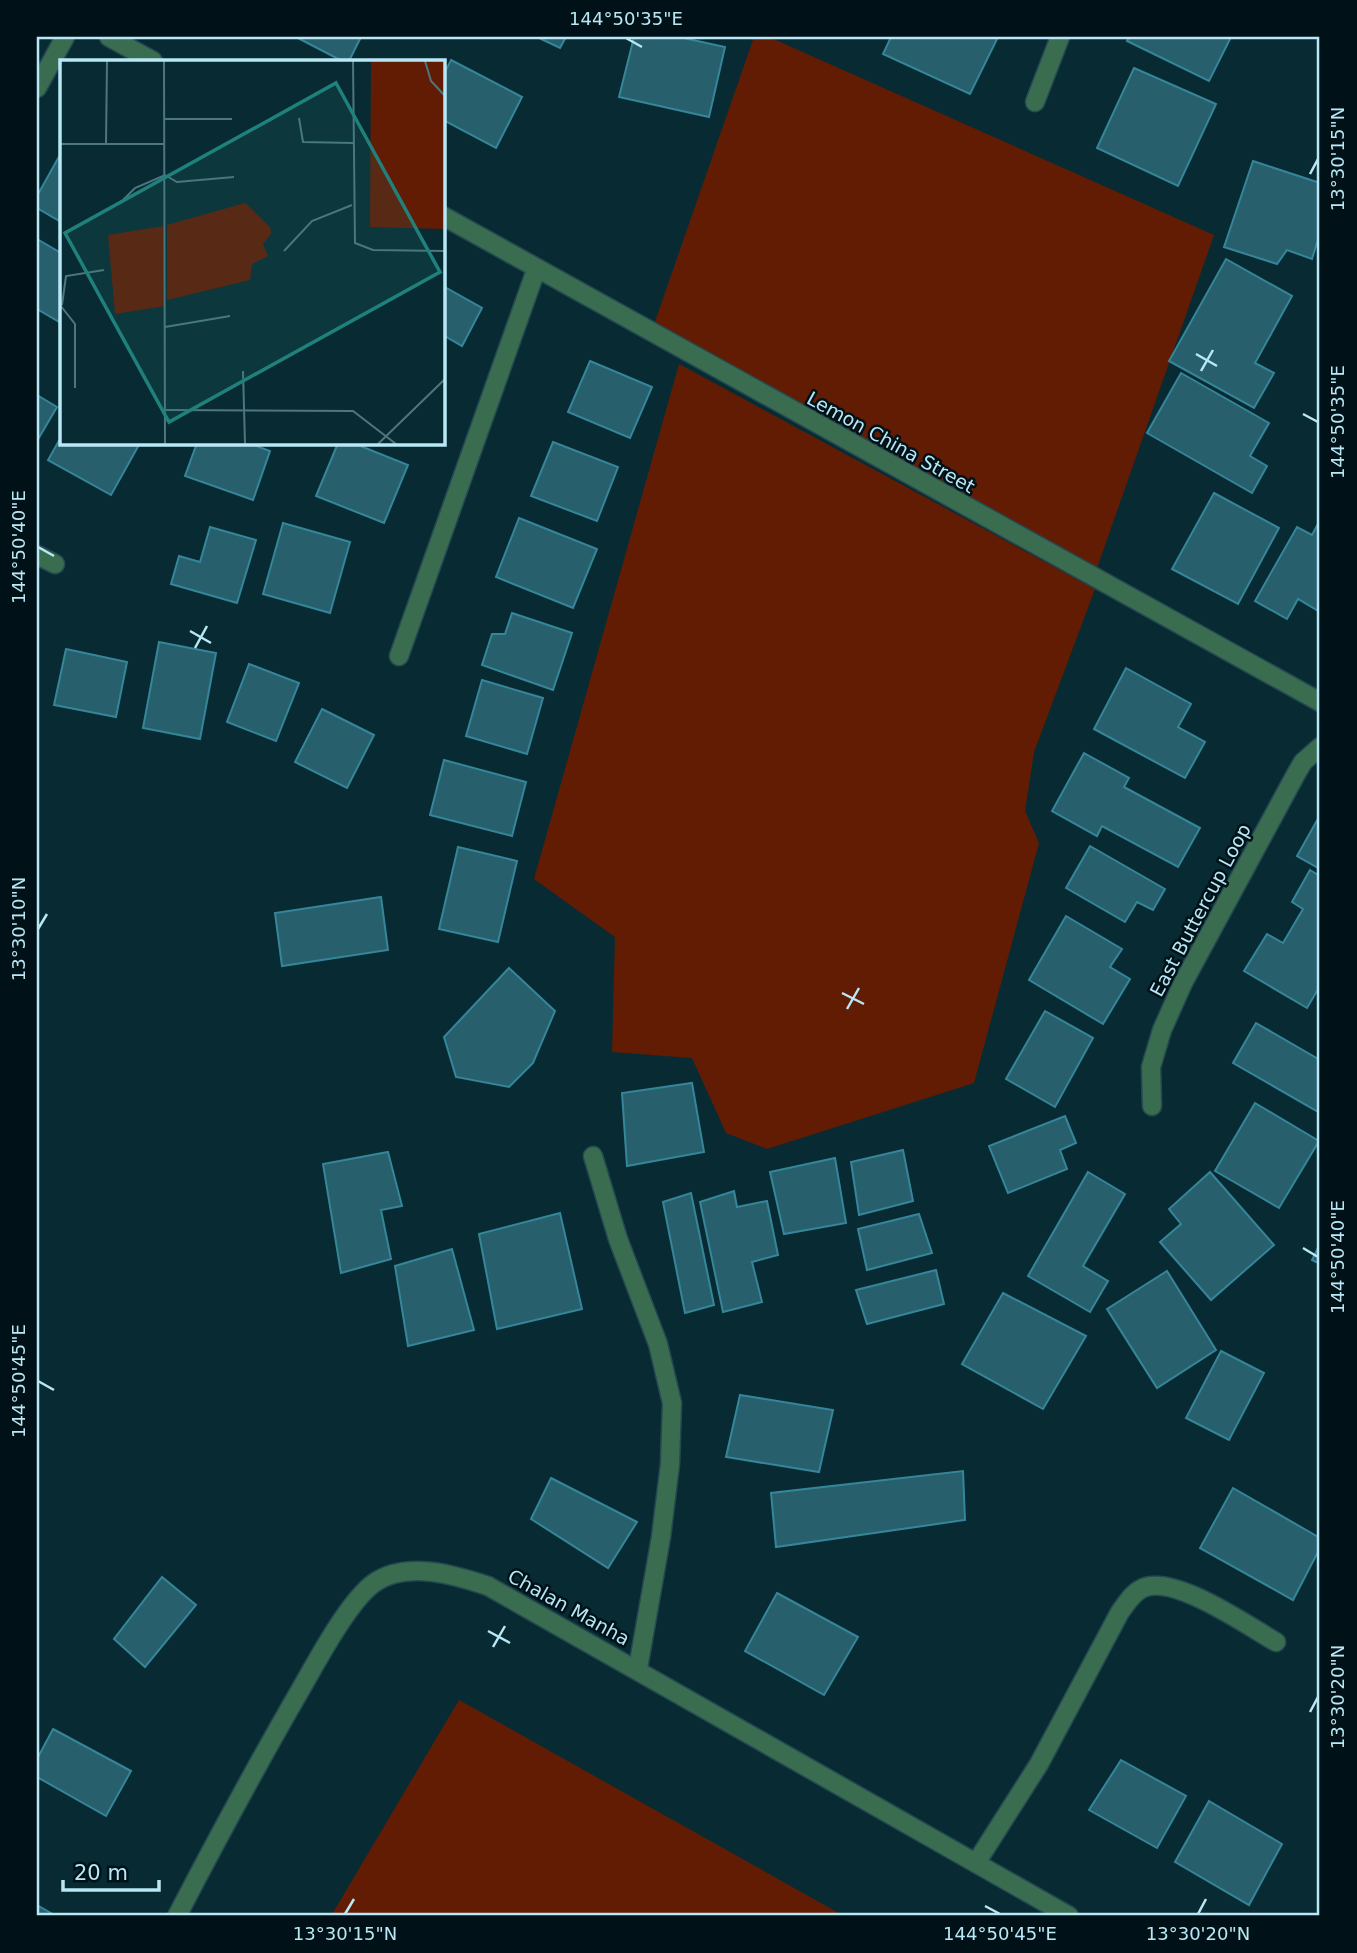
<svg xmlns="http://www.w3.org/2000/svg" width="1357" height="1953" font-family="'DejaVu Sans',sans-serif">
	<rect width="100%" height="100%" fill="#082b33"/>
	<g fill="#621c04">
		<polygon points="754,37 769,37 1214,235 1097,568 651,333"/>
		<polygon points="679,364 1095,589 1034,752 1025,811 1039,843 974,1083 767,1149 726,1133 692,1058 612,1052 615,937 534,879"/>
		<polygon points="459,1700 844,1916 331,1916"/>
	</g>
	<g fill="#275f6d" stroke="#35869a" stroke-width="2">
		<polygon points="296,37 361,37 349,61 342,61"/>
		<polygon points="537,37 566,37 560,48"/>
		<polygon points="634,37 679,37 725,47 709,117 619,97"/>
		<polygon points="891,37 998,37 970,94 883,54"/>
		<polygon points="1129,37 1231,37 1209,81 1127,41"/>
		<polygon points="451,60 522,97 496,148 443,120 443,76"/>
		<polygon points="1134,68 1216,104 1178,186 1097,148"/>
		<polygon points="61,153 61,222 37,208 37,196"/>
		<polygon points="1253,161 1320,183 1320,233 1312,259 1287,250 1277,264 1224,247"/>
		<polygon points="37,239 61,253 61,323 37,309"/>
		<polygon points="1226,259 1292,296 1255,363 1274,373 1254,408 1169,361"/>
		<polygon points="443,286 482,308 462,346 443,335"/>
		<polygon points="590,361 652,387 630,438 568,412"/>
		<polygon points="1181,373 1269,423 1250,456 1267,466 1252,493 1147,433"/>
		<polygon points="37,395 57,407 37,441"/>
		<polygon points="61,437 61,443 140,443 111,495 48,460"/>
		<polygon points="553,442 618,467 597,521 531,496"/>
		<polygon points="197,443 248,443 270,451 253,500 185,476"/>
		<polygon points="338,443 353,443 408,465 384,523 316,496"/>
		<polygon points="1214,493 1279,528 1238,604 1172,569"/>
		<polygon points="519,518 597,549 573,608 496,577"/>
		<polygon points="1320,520 1320,612 1298,599 1287,619 1255,601 1297,527 1312,535"/>
		<polygon points="283,523 350,542 330,613 263,594"/>
		<polygon points="210,527 256,540 237,603 171,584 179,556 200,562"/>
		<polygon points="512,613 572,633 553,690 482,665 492,634 505,634"/>
		<polygon points="159,642 216,653 200,739 143,728"/>
		<polygon points="66,649 127,662 116,717 54,705"/>
		<polygon points="249,664 299,683 276,741 227,722"/>
		<polygon points="1126,668 1191,704 1178,727 1205,742 1185,778 1094,729"/>
		<polygon points="482,680 543,698 527,754 466,736"/>
		<polygon points="322,709 374,735 347,788 295,762"/>
		<polygon points="1084,753 1129,778 1124,787 1200,828 1178,867 1102,826 1097,836 1052,811"/>
		<polygon points="444,760 526,782 512,836 430,815"/>
		<polygon points="1320,815 1320,869 1297,856"/>
		<polygon points="1090,846 1165,889 1153,910 1137,902 1125,922 1066,888"/>
		<polygon points="458,847 517,861 498,942 439,929"/>
		<polygon points="1310,870 1320,876 1320,986 1307,1008 1244,971 1267,934 1283,943 1303,909 1292,902"/>
		<polygon points="381,897 388,950 282,966 275,913"/>
		<polygon points="1066,916 1122,949 1110,967 1130,979 1103,1024 1029,980"/>
		<polygon points="509,968 555,1011 533,1063 509,1087 456,1077 444,1037"/>
		<polygon points="1045,1011 1093,1038 1055,1107 1006,1079"/>
		<polygon points="1256,1023 1320,1060 1320,1113 1233,1063"/>
		<polygon points="692,1083 704,1152 627,1166 622,1093"/>
		<polygon points="1255,1103 1319,1141 1279,1208 1215,1171"/>
		<polygon points="1065,1116 1076,1143 1060,1150 1067,1169 1008,1193 989,1146"/>
		<polygon points="903,1150 913,1201 859,1215 851,1162"/>
		<polygon points="388,1152 402,1206 381,1210 391,1259 341,1273 323,1164"/>
		<polygon points="835,1158 846,1223 784,1234 770,1172"/>
		<polygon points="1088,1172 1125,1194 1083,1266 1108,1281 1090,1312 1028,1276"/>
		<polygon points="1210,1172 1274,1245 1211,1300 1160,1242 1181,1224 1169,1209"/>
		<polygon points="734,1191 737,1207 767,1201 778,1255 752,1262 762,1302 723,1312 700,1202"/>
		<polygon points="691,1193 714,1305 685,1313 663,1202"/>
		<polygon points="560,1213 582,1309 497,1329 479,1234"/>
		<polygon points="919,1214 932,1253 867,1270 858,1229"/>
		<polygon points="1320,1244 1320,1264 1312,1260"/>
		<polygon points="452,1249 474,1330 408,1346 395,1266"/>
		<polygon points="936,1270 944,1304 867,1324 856,1290"/>
		<polygon points="1167,1271 1216,1350 1157,1388 1107,1309"/>
		<polygon points="1003,1293 1086,1336 1043,1409 962,1364"/>
		<polygon points="1221,1351 1264,1373 1229,1440 1186,1418"/>
		<polygon points="740,1395 833,1410 819,1472 726,1457"/>
		<polygon points="963,1471 965,1520 776,1547 771,1493"/>
		<polygon points="551,1478 637,1522 608,1568 531,1519"/>
		<polygon points="1233,1488 1320,1538 1320,1548 1293,1600 1200,1548"/>
		<polygon points="162,1577 196,1605 145,1667 114,1639"/>
		<polygon points="777,1593 858,1637 824,1695 745,1651"/>
		<polygon points="53,1729 131,1771 106,1816 37,1777 37,1759"/>
		<polygon points="1121,1760 1186,1796 1157,1848 1089,1810"/>
		<polygon points="1209,1801 1282,1844 1249,1905 1175,1862"/>
		<polygon points="37,1905 56,1916 37,1916"/>
	</g>
	<g fill="none" stroke-linecap="round" stroke-linejoin="round">
		<g stroke="#244952" stroke-width="21">
			<g id="minor">
				<polyline points="109,37 153,61"/>
				<polyline points="37,88 65,37"/>
				<polyline points="1035,102 1060,37"/>
				<polyline points="443,216 1320,702"/>
				<polyline points="37,555 55,564"/>
				<polyline points="399,656 536,270"/>
				<polyline points="1152,1106 1151,1067 1162,1030 1183,983 1296,774 1303,762 1320,747"/>
				<polyline points="593,1156 618,1239 658,1344 672,1403 670,1464 661,1537 638,1668"/>
				<path d="M976,1863L1039,1764L1120,1612C1127,1603 1132,1593 1143,1588C1174,1574 1248,1626 1276,1642"/>
				<path d="M177,1916C217,1839 258,1763 302,1687C318,1659 349,1601 374,1583C406,1560 455,1575 488,1586L1069,1916"/>
			</g>
		</g>
		<use href="#minor" stroke="#3a6d50" stroke-width="18"/>
	</g>
	<path fill="none" stroke="#b8e7f5" stroke-width="2.5" d="M626,38L642,47M1310,174L1318,159M1196,354L1217,366M1201,371L1213,350M1303,414L1318,422M38,547L54,556M190,631L211,643M195,648L207,626M38,929L47,914M842,993L864,1004M847,1009L859,988M1303,1248L1318,1257M38,1381L54,1390M488,1631L510,1643M493,1647L505,1626M1310,1712L1318,1697M985,1906L1000,1914M345,1914L354,1899M1198,1914L1206,1899"/>
	<g text-anchor="middle" dominant-baseline="central" stroke-width="5" stroke-linejoin="round" paint-order="stroke">
		<g font-size="19" fill="#b8e7f5" stroke="#001218">
			<text transform="translate(891 442) rotate(29)">Lemon China Street</text>
			<text transform="translate(1200 910) rotate(-62)">East Buttercup Loop</text>
			<text transform="translate(569 1607) rotate(29)">Chalan Manha</text>
		</g>
	</g>
	<g transform="translate(60 60)">
		<rect width="385" height="385" fill="#082b33"/>
		<path d="M311,1H385V169L310,167ZM185,143L210,167L211,174L203,184L208,196L192,204L190,220L107,240V165ZM104,166L105,246L55,254L48,175Z" fill="#621c04"/>
		<path fill="none" stroke="#4e7681" stroke-width="2" d="M104,1L105,384M293,1L295,183L313,190L385,191M365,1L371,21L385,36M239,58L243,82L293,83M105,59H172M46,83L47,1M0,84H105M63,140L75,128L105,115L117,122L174,117M224,191L252,161L292,145M0,245L15,264V328M2,245L6,216L44,210M105,267L170,256M183,311L185,384M106,350L293,351L336,384M318,384L385,319"/>
		<path fill="#20817c" fill-opacity="0.15" stroke="#20817c" stroke-width="3.5" d="M276,23L380,212L109,362L5,173Z"/>
		<rect width="385" height="385" fill="none" stroke="#b8e7f5" stroke-width="3.5"/>
	</g>
	<rect width="1357" height="1953" fill="none" stroke="#001218" stroke-width="77"/>
	<path d="M63 1880v10h96v-10" fill="none" stroke="#b8e7f5" stroke-width="3.5"/>
	<text x="74" y="1880" font-size="21" fill="#b8e7f5" stroke="#001218" stroke-width="5" paint-order="stroke">20 m</text>
	<rect x="38" y="38" width="1280" height="1876" fill="none" stroke="#b8e7f5" stroke-width="2.5"/>
	<g font-size="18" text-anchor="middle" fill="#b8e7f5">
		<text x="626" y="25">144°50'35"E</text>
		<text transform="translate(1338 159) rotate(-90)" y="6">13°30'15"N</text>
		<text transform="translate(1338 422) rotate(-90)" y="6">144°50'35"E</text>
		<text transform="translate(19 547) rotate(-90)" y="6">144°50'40"E</text>
		<text transform="translate(19 929) rotate(-90)" y="6">13°30'10"N</text>
		<text transform="translate(1338 1257) rotate(-90)" y="6">144°50'40"E</text>
		<text transform="translate(19 1381) rotate(-90)" y="6">144°50'45"E</text>
		<text transform="translate(1338 1697) rotate(-90)" y="6">13°30'20"N</text>
		<text x="345" y="1940">13°30'15"N</text>
		<text x="1000" y="1940">144°50'45"E</text>
		<text x="1198" y="1940">13°30'20"N</text>
	</g>
</svg>
